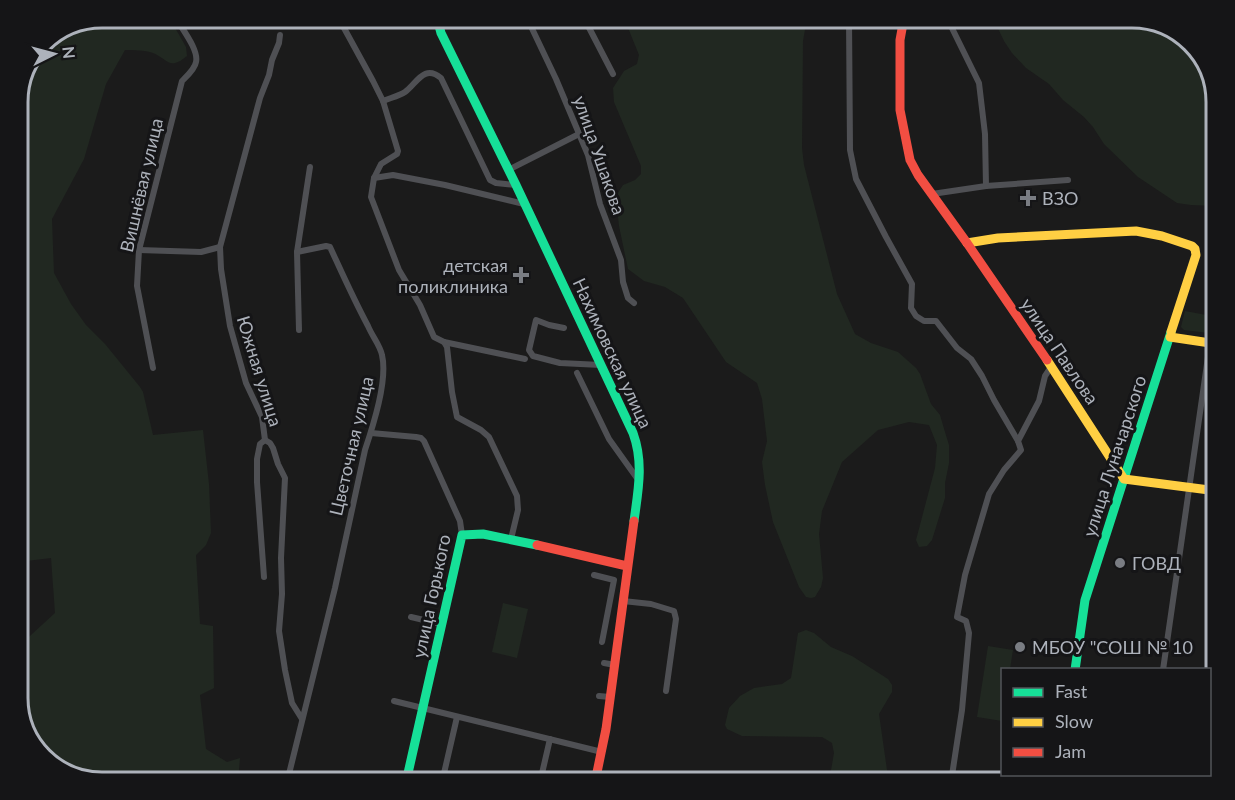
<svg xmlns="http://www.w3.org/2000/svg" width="1235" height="800" font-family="Lato,sans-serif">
	<rect width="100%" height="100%" fill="#1b1b1b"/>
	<g fill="#212821">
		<path d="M103,18H162L174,26L186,47L187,56C169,71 168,59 153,53C145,50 133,50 125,50L106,84L84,159L52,219L54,273L71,304L86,325L105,344L140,387L143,392L153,435L203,430L209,484L211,533L206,545L196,555L200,624L213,626L214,688L200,695L206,749L227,762L240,758L238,782H103L56,768L30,740L20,708L23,700L19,646L55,613L51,558L18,562V98L43,43Z"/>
		<polygon points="624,18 807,18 803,41 802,148 804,165 837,294 855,334 871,343 898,352 916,368 920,374 931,404 940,415 945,432 949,445 949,463 945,483 945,498 932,540 927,546 919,547 916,540 935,468 937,445 929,425 909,422 878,430 842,462 822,511 819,534 823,578 821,587 815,597 811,598 806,597 799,587 773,522 765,485 762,462 767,441 762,399 757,383 726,362 683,298 665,287 644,281 628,269 619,226 616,196 623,185 635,180 641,174 641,166 614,102 613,88 624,71 637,64 639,55"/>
		<polygon points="993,18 1132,18 1179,32 1205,60 1217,98 1217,206 1191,205 1177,203 1138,177 1104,144 1093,127 1084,117 1063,100 1049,84 1026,68 1012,53 1004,41"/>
		<polygon points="1185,311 1217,317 1217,334 1184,330 1181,327"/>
		<polygon points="1217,596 1217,673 1214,697 1210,696 1210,670 1207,669"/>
		<polygon points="503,603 528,609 517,658 492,652"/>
		<polygon points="806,630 814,633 831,647 852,656 888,679 892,685 892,692 879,714 887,770 891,782 829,782 834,753 832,743 822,737 742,736 727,729 725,725 729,708 740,696 754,688 782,684 791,678 798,633"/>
		<polygon points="988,646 1013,650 1010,669 1002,670 1002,721 977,717"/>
	</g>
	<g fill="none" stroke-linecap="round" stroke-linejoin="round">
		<g stroke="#4f5054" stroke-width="6">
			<polyline points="336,18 344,28 373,81 383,101 398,151 397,154 381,164 374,178 371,197 399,270 420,305 434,337 444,342 447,347 452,392 457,417 481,430 489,437 517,496 518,510 511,539"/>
			<polyline points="527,18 556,79 588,155 600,204 621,260 623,282 628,298 634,303"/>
			<polyline points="584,18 613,74"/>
			<polyline points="849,18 850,150 856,179 886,237 912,284 911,308 916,316 924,321 936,321 957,348 971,359 982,376 994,400 1018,441"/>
			<path d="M383,101C390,98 399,96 405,92C417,83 424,64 441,78L490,180L496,183L516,185"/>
			<polyline points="508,170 579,134"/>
			<polyline points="374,178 393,175 445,185 524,204"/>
			<polyline points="986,186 1068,180"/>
			<polyline points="932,194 986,186 985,134 979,83 947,18"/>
			<polyline points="139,250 201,252 220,247"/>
			<polyline points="564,328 549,325 536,320 529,350 533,356 560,363 601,365"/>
			<polyline points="299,330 297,252 310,167"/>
			<polyline points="444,342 525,359"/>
			<path d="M153,368L137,286L139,250L182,81C187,76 195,69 196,62C199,50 182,29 176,18"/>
			<polyline points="577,373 609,439 639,481"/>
			<polyline points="371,433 416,437 421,438 424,441 460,521 462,535"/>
			<polyline points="265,440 262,417 246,383 230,326 221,269 220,247 260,98 269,75 272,60 279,43 280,35"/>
			<polyline points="265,440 270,443 273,448 278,464 285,478 281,558 282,594 279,631 285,670 292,703 302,719"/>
			<polyline points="594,575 614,580 602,642"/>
			<polyline points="264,577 257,482 257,459 260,444 265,440"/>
			<polyline points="623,601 651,604 674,611 676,619 666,691"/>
			<polyline points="411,617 441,624"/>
			<polyline points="604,663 615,665"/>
			<polyline points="1163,670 1210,343"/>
			<polyline points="599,696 610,697"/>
			<polyline points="394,701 602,752"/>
			<polyline points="1210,706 1214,707"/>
			<polyline points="1148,778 1148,774"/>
			<path d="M287,782L335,588L365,450C373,426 388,380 382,355C380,345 372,336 368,326C354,300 342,273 330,247L326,246L297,252"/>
			<polyline points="442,782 457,717"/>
			<polyline points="540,782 550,739"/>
			<polyline points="951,782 962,710 969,633 966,621 957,617 965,575 989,494 1004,470 1021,450 1018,441 1039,401 1045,376 1051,367"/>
			<polyline points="1044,782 1045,774"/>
			<polyline points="1100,782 1101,774"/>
		</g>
		<g stroke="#16e098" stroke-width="9">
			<path d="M437,18L441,33L516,185L633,433C644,463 638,491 634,521"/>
			<polyline points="1075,670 1085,600 1171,332"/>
			<polyline points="406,782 462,535 483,534 537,545"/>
		</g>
		<g stroke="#ffcf43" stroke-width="9">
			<polyline points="967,243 998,238 1136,231 1162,236 1192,246 1195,249 1196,255 1171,332"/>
			<polyline points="1170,337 1217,344"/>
			<polyline points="1047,360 1124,479 1217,491"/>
			<polyline points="1059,782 1060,774"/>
		</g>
		<g stroke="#f24e42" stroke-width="9">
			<polyline points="904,18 900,40 900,110 910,160 918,175 967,243 1047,360"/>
			<polyline points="537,545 627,566"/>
			<polyline points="595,782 606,729 634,521"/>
		</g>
	</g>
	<g fill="#7a7d83" stroke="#151517" stroke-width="2">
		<path d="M1025 189h6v6h6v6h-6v6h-6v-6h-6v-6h6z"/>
		<path d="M518 266h6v6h6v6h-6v6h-6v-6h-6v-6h6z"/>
		<circle cx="1120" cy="563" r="6"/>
		<circle cx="1020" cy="647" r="6"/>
	</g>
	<g text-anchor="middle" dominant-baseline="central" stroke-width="6" stroke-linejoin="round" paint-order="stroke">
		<g font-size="18" fill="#adb2bb" stroke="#151517">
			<text transform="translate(600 155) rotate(71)">улица Ушакова</text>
			<text transform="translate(141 185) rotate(-77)">Вишнёвая улица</text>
			<text transform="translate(1060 351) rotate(56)">улица Павлова</text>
			<text transform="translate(613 353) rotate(65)">Нахимовская улица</text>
			<text transform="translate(260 371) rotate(73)">Южная улица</text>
			<text transform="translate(351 446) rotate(-77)">Цветочная улица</text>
			<text transform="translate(1114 456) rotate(-72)">улица Луначарского</text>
			<text transform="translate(431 596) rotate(-78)">улица Горького</text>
		</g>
		<g font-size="18" fill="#adb2bb" stroke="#151517" text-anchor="start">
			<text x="1042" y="198">ВЗО</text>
			<text x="508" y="265" text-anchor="end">детская<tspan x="508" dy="21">поликлиника</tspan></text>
			<text x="1132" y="563">ГОВД</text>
			<text x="1032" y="647">МБОУ "СОШ № 10</text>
		</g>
	</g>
	<path d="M0 0H1235V800H0ZM102 28H1132A74 74 0 0 1 1206 102V698A74 74 0 0 1 1132 772H102A74 74 0 0 1 28 698V102A74 74 0 0 1 102 28Z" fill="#151517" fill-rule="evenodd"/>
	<path fill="none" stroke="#adb2bb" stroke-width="3" d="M102 28H1132A74 74 0 0 1 1206 102V698A74 74 0 0 1 1132 772H102A74 74 0 0 1 28 698V102A74 74 0 0 1 102 28Z"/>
	<rect x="1001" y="668" width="210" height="108" fill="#151517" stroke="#525459" stroke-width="1.5"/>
	<rect x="1013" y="688" width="30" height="9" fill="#16e098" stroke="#525459" stroke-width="1.5"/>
	<text x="1055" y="698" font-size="18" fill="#adb2bb">Fast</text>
	<rect x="1013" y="718" width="30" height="9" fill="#ffcf43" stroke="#525459" stroke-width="1.5"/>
	<text x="1055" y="728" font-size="18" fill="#adb2bb">Slow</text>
	<rect x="1013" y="748" width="30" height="9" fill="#f24e42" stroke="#525459" stroke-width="1.5"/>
	<text x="1055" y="758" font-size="18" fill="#adb2bb">Jam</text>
	<g transform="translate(54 54) rotate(84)" stroke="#151517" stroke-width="4.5" paint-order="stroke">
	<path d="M0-4.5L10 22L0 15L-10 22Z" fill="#adb2bb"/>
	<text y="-9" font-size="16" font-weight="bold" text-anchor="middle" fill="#adb2bb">N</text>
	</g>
</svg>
